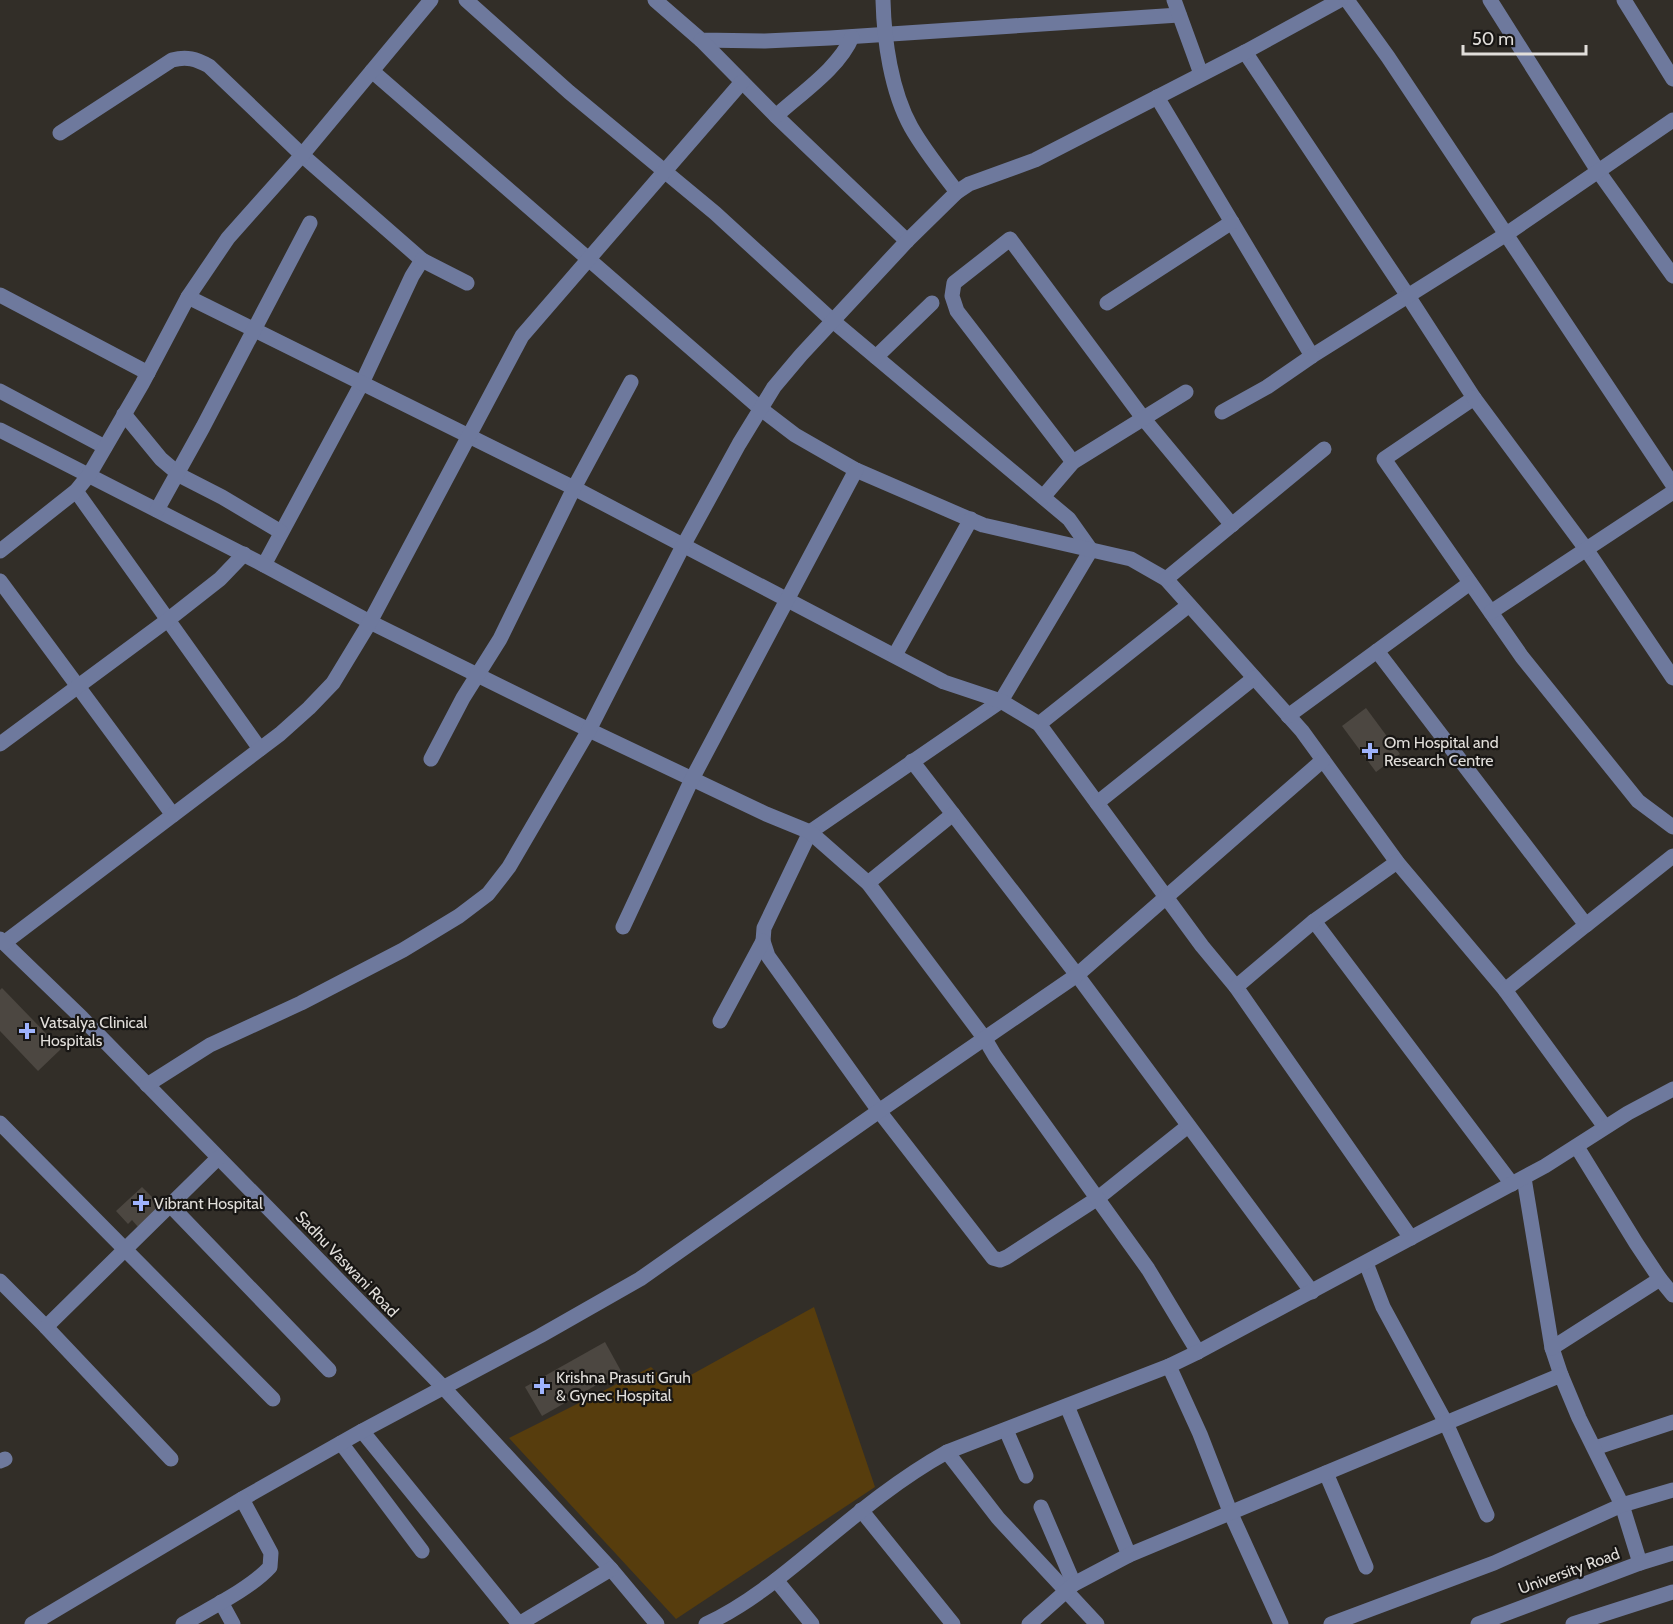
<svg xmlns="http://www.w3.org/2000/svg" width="1673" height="1624" font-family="Cabin,sans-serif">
	<rect width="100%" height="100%" fill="#322e28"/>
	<polygon fill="#573d0d" points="814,1307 875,1487 676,1619 509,1438 651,1367 671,1386"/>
	<g fill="#4c4741">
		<polygon points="1366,708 1400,754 1376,772 1342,726"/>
		<polygon points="2,988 61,1049 38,1071 0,1031 0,990"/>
		<polygon points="142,1187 161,1206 138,1227 132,1220 128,1224 116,1211"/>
		<polygon points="605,1342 621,1371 542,1416 525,1387"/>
	</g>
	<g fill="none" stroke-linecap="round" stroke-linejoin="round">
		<g stroke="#6e799d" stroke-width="15">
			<polyline points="466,0 569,92 715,213 833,321 1069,519 1091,550 1001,701 810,832 764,928 763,941 768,956 879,1111 993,1258 1000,1260 1007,1257 1098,1198 1188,1126"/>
			<polyline points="655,0 701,40 765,41 830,38 1179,15"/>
			<path d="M883,0C884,40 891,91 911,127C924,150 941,171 957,192"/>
			<polyline points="1174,0 1201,74"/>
			<polyline points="1347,0 1388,57 1673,485"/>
			<polyline points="1490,0 1598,171 1673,276"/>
			<polyline points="1624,0 1673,79"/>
			<polyline points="701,40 776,116 907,241"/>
			<polyline points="1245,52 1408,296 1474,398 1384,459 1522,657 1638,801 1673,827"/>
			<polyline points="372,71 761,409 795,435 856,470 983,525 1131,559 1166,579 1302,731 1397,862 1505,990 1605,1127"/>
			<polyline points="1157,97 1312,356 1505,235 1673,120"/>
			<path d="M776,116C801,93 839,68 852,37"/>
			<path d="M60,133L172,60C187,56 196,59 209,66L302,155L422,260L412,276L362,383L264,565"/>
			<polyline points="422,260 467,283"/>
			<polyline points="0,295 148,373"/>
			<polyline points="188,297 574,488 944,682 1001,701 1039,724 1202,946 1236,987 1411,1238"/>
			<polyline points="1107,303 1232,222"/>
			<polyline points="876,357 932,303"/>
			<polyline points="0,391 105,447"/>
			<polyline points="1474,398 1586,549 1673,678"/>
			<polyline points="1222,412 1267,387 1312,356"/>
			<polyline points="124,414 161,459 181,476 222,497 281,532"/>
			<polyline points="0,430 264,565 370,622 589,730 766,814 810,832 868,883 985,1039 995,1056 1148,1269 1198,1352"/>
			<polyline points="1073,462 957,311 952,296 954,283 1010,239 1143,418 1232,525"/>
			<polyline points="76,491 260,749"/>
			<polyline points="1043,497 1073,462 1186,392"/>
			<polyline points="157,510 203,427 310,223"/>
			<polyline points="0,551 76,491 89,475 142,384 188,297 228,238 302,155 431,0"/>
			<polyline points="1166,579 1324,449"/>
			<polyline points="0,581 173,815"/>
			<polyline points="1491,612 1673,492"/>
			<polyline points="1377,651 1586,925 1505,990"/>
			<polyline points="895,655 971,519"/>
			<polyline points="1288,716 1470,583"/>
			<polyline points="1039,724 1189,605"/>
			<polyline points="0,744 169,619 220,579 244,554"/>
			<polyline points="431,759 463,698 500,639 574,488 631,382"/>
			<polyline points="912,761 1077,975 1312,1292"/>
			<polyline points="1097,803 1254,678"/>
			<polyline points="868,883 953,814"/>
			<polyline points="1314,921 1512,1184"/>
			<polyline points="1586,925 1673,856"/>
			<polyline points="623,927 692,779 856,470"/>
			<polyline points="0,939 82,1018 443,1387 611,1569 657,1624"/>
			<polyline points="4,943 280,734 309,708 333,683 370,622 522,336 742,82"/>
			<polyline points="1236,987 1314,921 1397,862"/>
			<polyline points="720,1021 763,941"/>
			<polyline points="147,1085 210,1045 301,1003 403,950 459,916 488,894 509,867 589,730 683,546 739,444 774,387 801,355 907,241 957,192 969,184 1035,160 1245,52 1340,0"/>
			<polyline points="0,1123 273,1399"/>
			<polyline points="1524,1178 1552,1348 1561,1375"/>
			<polyline points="170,1205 329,1370"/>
			<polyline points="1366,1263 1383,1307 1446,1423 1487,1515"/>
			<polyline points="1660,1279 1673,1295"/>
			<polyline points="0,1281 46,1327 171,1459"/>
			<polyline points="46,1327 218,1158"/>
			<polyline points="1552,1348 1660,1279 1636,1243 1577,1147"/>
			<polyline points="1169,1366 1200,1434 1231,1514 1281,1624"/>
			<polyline points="1067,1406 1129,1555"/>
			<polyline points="1006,1430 1026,1476"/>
			<polyline points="362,1431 519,1624"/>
			<polyline points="341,1443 422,1551"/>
			<polyline points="1595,1448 1673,1422"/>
			<polyline points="947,1452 998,1518 1097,1624"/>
			<polyline points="0,1461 5,1459"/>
			<polyline points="1326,1473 1366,1567"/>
			<polyline points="1041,1507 1074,1584"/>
			<polyline points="861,1510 953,1624"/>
			<polyline points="776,1580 812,1624"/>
			<polyline points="221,1602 233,1624"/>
			<polyline points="32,1624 242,1499 362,1431 540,1336 640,1279 879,1111 1077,975 1323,760"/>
			<path d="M183,1624C210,1608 250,1589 270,1567L271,1553L242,1499"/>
			<polyline points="519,1624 611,1569"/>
			<path d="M706,1624C747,1605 783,1575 818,1546C859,1512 900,1478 947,1452L1169,1366L1198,1352L1545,1166L1628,1113L1673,1089"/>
			<polyline points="1029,1624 1074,1584 1129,1555 1561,1375 1579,1418 1622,1505 1640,1563"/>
			<polyline points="1331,1624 1494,1563 1622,1505 1673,1490"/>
			<polyline points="1478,1624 1640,1563 1673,1553"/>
			<polyline points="1573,1624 1673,1592"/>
		</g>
	</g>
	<g fill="#9eb3fd" stroke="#181614" stroke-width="2">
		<path d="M1367 742h6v6h6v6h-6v6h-6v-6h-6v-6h6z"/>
		<path d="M24 1022h6v6h6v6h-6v6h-6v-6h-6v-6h6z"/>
		<path d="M138 1194h6v6h6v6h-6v6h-6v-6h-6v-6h6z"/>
		<path d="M539 1377h6v6h6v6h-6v6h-6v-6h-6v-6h6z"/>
	</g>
	<g text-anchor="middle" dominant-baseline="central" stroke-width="4.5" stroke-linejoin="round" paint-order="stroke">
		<g font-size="16" fill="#e1deda" stroke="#181614" text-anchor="start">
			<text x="1384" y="742">Om Hospital and<tspan x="1384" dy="18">Research Centre</tspan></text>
			<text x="40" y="1022">Vatsalya Clinical<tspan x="40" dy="18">Hospitals</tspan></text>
			<text x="154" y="1203">Vibrant Hospital</text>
			<text x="556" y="1377">Krishna Prasuti Gruh<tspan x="556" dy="18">&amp; Gynec Hospital</tspan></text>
		</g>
		<g font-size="16" fill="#e1deda" stroke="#181614">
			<text transform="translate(347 1264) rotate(46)">Sadhu Vaswani Road</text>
			<text transform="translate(1569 1571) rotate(-20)">University Road</text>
		</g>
	</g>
	<path d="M1463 45v9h123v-9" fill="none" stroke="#e1deda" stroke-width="3"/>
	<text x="1472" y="45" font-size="18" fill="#e1deda" stroke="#181614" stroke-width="4.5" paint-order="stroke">50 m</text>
</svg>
